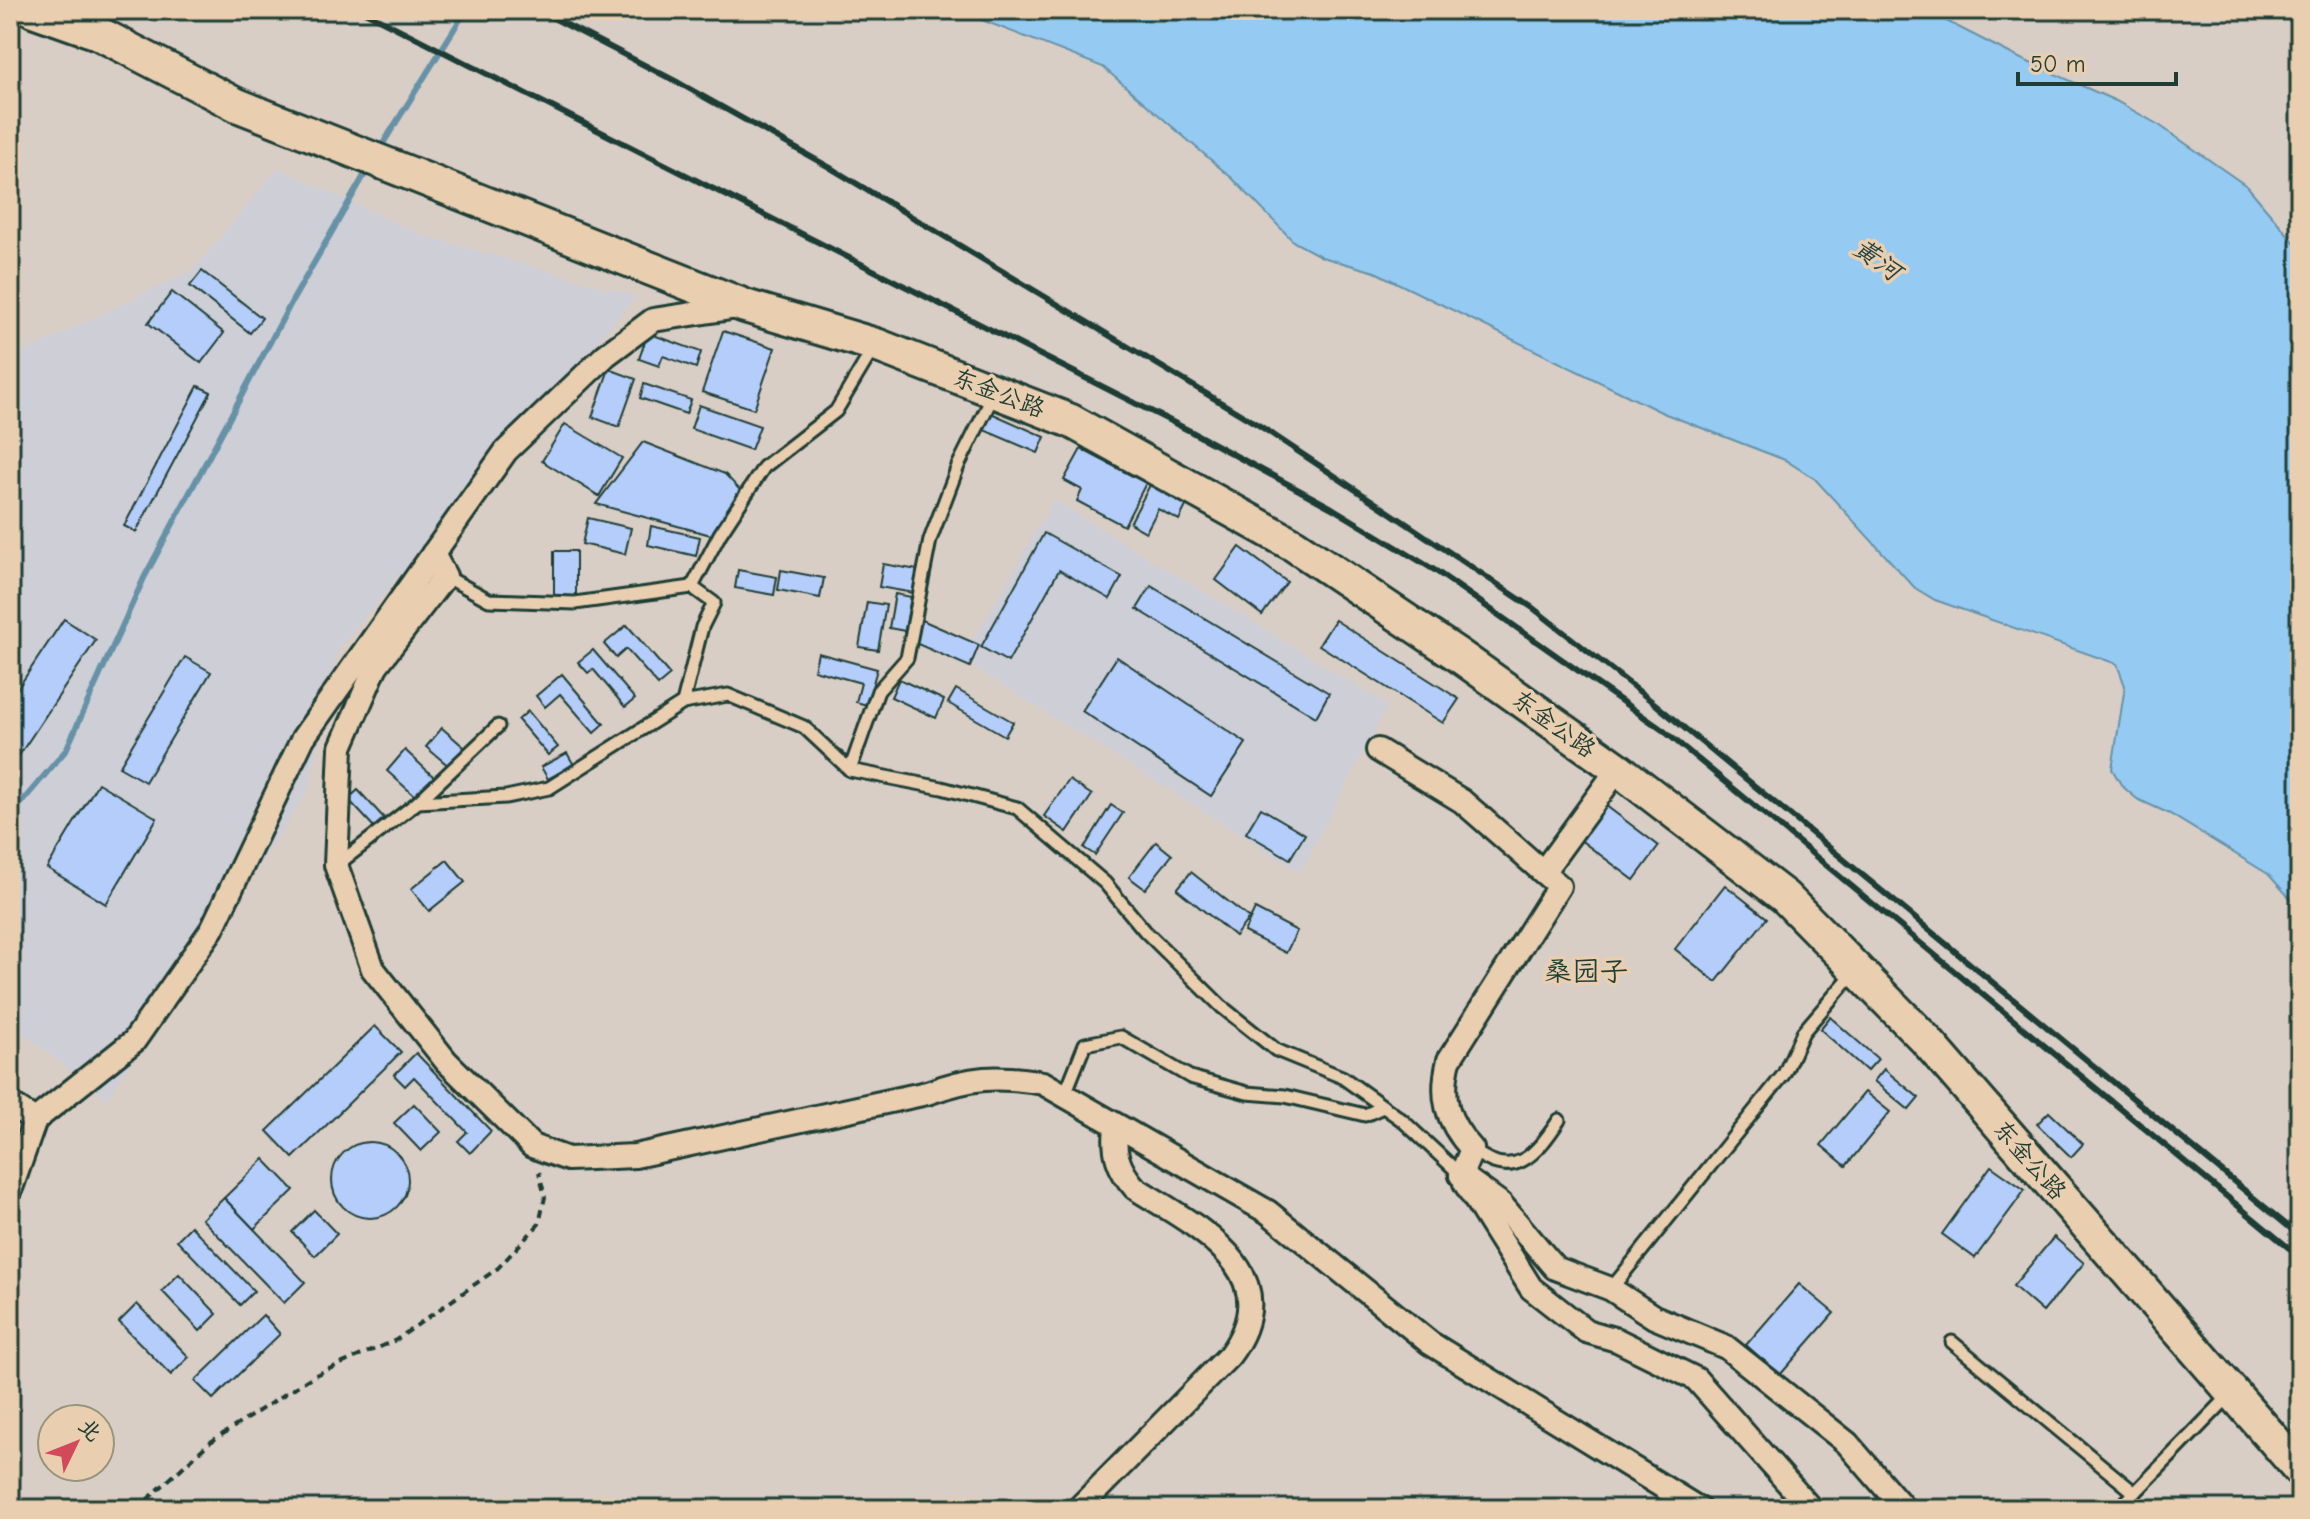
<svg xmlns="http://www.w3.org/2000/svg" width="2310" height="1519" font-family="'Comic Neue','LXGW WenKai TC',sans-serif">
	<rect width="100%" height="100%" fill="#d9cec6"/>
	<filter id="ink" filterUnits="userSpaceOnUse"><feTurbulence type="fractalNoise" baseFrequency=".0125" numOctaves="2"/><feDisplacementMap in="SourceGraphic" scale="16" xChannelSelector="R" yChannelSelector="G"/><feConvolveMatrix kernelMatrix="1 2 1 2 8 2 1 2 1" color-interpolation-filters="sRGB"/></filter>
	<g filter="url(#ink)">
		<g fill="#ceced6">
			<polygon points="278,168 422,235 636,296 338,649 309,789 107,1099 10,1023 10,359 194,269"/>
			<polygon points="1054,500 1388,705 1300,872 962,660"/>
		</g>
		<polygon fill="#95caf3" stroke="#6692a7" stroke-width="2" points="956,10 1925,10 2019,58 2116,101 2159,125 2248,187 2300,249 2300,909 2268,874 2170,814 2137,799 2122,786 2112,769 2125,686 2117,664 1935,600 1915,588 1815,479 1785,460 1663,413 1375,272 1322,257 1294,242 1233,179 1103,67"/>
		<g fill="none" stroke-linecap="round" stroke-linejoin="round">
			<g stroke="#6692a7" stroke-width="6">
				<polyline points="379,150 466,10"/>
				<polyline points="10,816 66,750 144,578 291,303 369,167"/>
			</g>
		</g>
		<g fill="#b4cdfb" stroke="#1f3d34" stroke-width="2">
			<polygon points="202,271 262,318 250,333 190,286"/>
			<polygon points="172,292 224,333 201,363 148,323"/>
			<polygon points="723,331 775,348 754,409 702,392"/>
			<polygon points="648,333 701,352 696,368 663,356 659,366 639,359"/>
			<polygon points="609,369 636,379 619,427 592,417"/>
			<polygon points="644,384 691,400 686,414 640,398"/>
			<polygon points="198,386 211,392 136,532 124,526"/>
			<polygon points="699,405 760,426 751,450 691,429"/>
			<polygon points="991,413 1045,437 1038,453 984,430"/>
			<polygon points="565,424 622,458 599,496 542,461"/>
			<polygon points="643,442 725,474 740,490 711,535 596,504"/>
			<polygon points="1081,449 1146,483 1124,526 1077,501 1082,490 1064,480"/>
			<polygon points="1150,485 1187,504 1179,520 1158,509 1146,532 1130,523"/>
			<polygon points="588,518 631,528 625,554 582,544"/>
			<polygon points="651,526 700,537 696,556 648,545"/>
			<polygon points="1044,533 1122,577 1110,599 1059,570 1008,662 981,647"/>
			<polygon points="1240,547 1287,582 1262,615 1216,580"/>
			<rect x="554" y="551" width="22" height="45"/>
			<polygon points="883,564 918,570 914,593 879,587"/>
			<polygon points="738,570 777,577 774,595 735,588"/>
			<polygon points="781,570 824,578 820,598 778,590"/>
			<polygon points="1151,586 1329,693 1316,717 1137,609"/>
			<polygon points="895,594 911,597 905,631 889,628"/>
			<polygon points="867,602 886,605 878,650 859,647"/>
			<polygon points="64,619 96,640 10,769 10,700"/>
			<polygon points="922,620 979,645 970,667 913,642"/>
			<polygon points="1335,620 1459,699 1443,723 1319,645"/>
			<polygon points="627,625 670,675 658,685 626,649 616,658 604,644"/>
			<polygon points="593,650 635,699 625,707 593,669 588,673 578,662"/>
			<polygon points="818,653 877,669 867,705 856,702 861,683 814,670"/>
			<polygon points="185,657 211,672 145,782 119,767"/>
			<polygon points="1117,657 1246,743 1211,796 1082,711"/>
			<polygon points="562,674 604,724 594,733 560,694 545,707 536,696"/>
			<polygon points="899,679 944,700 936,718 891,697"/>
			<polygon points="956,689 1013,722 1005,736 948,703"/>
			<polygon points="528,711 558,747 548,755 518,720"/>
			<polygon points="442,728 465,748 450,767 426,747"/>
			<polygon points="405,750 434,777 416,797 387,771"/>
			<polygon points="567,753 574,765 548,779 541,767"/>
			<polygon points="1069,780 1092,795 1067,832 1044,816"/>
			<polygon points="98,783 157,818 106,904 47,868"/>
			<polygon points="358,790 384,818 374,827 348,799"/>
			<polygon points="1601,802 1659,846 1634,880 1575,836"/>
			<polygon points="1111,805 1123,813 1095,855 1084,848"/>
			<polygon points="1261,808 1305,834 1290,859 1246,833"/>
			<polygon points="1156,842 1172,855 1145,889 1129,877"/>
			<polygon points="447,860 465,882 429,911 411,889"/>
			<polygon points="1191,872 1249,918 1235,936 1177,889"/>
			<polygon points="1725,885 1767,918 1716,982 1675,949"/>
			<polygon points="1255,909 1297,931 1286,953 1244,932"/>
			<polygon points="1830,1017 1878,1059 1867,1071 1820,1029"/>
			<polygon points="375,1026 401,1052 293,1158 267,1131"/>
			<polygon points="416,1053 491,1131 470,1153 458,1141 467,1132 414,1077 405,1086 394,1075"/>
			<polygon points="1884,1069 1919,1098 1909,1110 1874,1081"/>
			<polygon points="1865,1092 1890,1112 1846,1166 1821,1145"/>
			<polygon points="414,1104 441,1132 421,1151 394,1123"/>
			<polygon points="2049,1112 2083,1144 2071,1157 2037,1124"/>
			<circle cx="370" cy="1180" r="38"/>
			<polygon points="264,1159 294,1190 254,1229 224,1198"/>
			<polygon points="1991,1166 2025,1190 1975,1258 1942,1234"/>
			<polygon points="224,1198 305,1282 284,1303 202,1219"/>
			<polygon points="314,1210 337,1234 315,1256 292,1232"/>
			<polygon points="191,1226 254,1291 240,1305 177,1240"/>
			<polygon points="2054,1237 2084,1263 2043,1312 2013,1286"/>
			<polygon points="179,1274 217,1314 200,1331 162,1291"/>
			<polygon points="1799,1284 1834,1313 1780,1375 1746,1345"/>
			<polygon points="137,1304 189,1357 171,1375 119,1322"/>
			<polygon points="263,1315 280,1334 213,1399 195,1381"/>
		</g>
		<g fill="none" stroke-linecap="round" stroke-linejoin="round">
			<g stroke="#1f3d34" stroke-width="17">
				<g id="lane">
					<polyline points="445,576 489,600 575,603 692,587 714,603 702,627 683,703"/>
					<polyline points="692,587 720,534 764,467 836,411 873,349"/>
					<polyline points="850,770 878,691 907,658 930,540 958,466 994,394"/>
					<polyline points="418,802 498,726"/>
					<polyline points="337,865 418,802 506,797 549,788 683,703 728,695 804,727 850,770 942,788 1017,808 1105,883 1145,931 1222,1007 1276,1050 1342,1077 1402,1120 1461,1175"/>
					<polyline points="1065,1094 1085,1044 1121,1037 1190,1077 1247,1093 1285,1096 1365,1115 1383,1107"/>
					<path d="M1472,1149C1513,1183 1536,1155 1559,1120"/>
					<polyline points="1611,1289 1784,1074 1803,1032 1856,970"/>
					<polyline points="1952,1342 2135,1493"/>
					<polyline points="2119,1509 2230,1395"/>
				</g>
			</g>
			<g stroke="#1f3d34" stroke-width="28">
				<g id="street">
					<path d="M433,554L445,576L376,666L341,747L336,865L373,969L446,1061L532,1146L568,1159L635,1156L927,1093C971,1077 996,1075 1043,1083L1268,1212L1430,1343L1699,1509"/>
					<polyline points="1378,750 1462,801 1543,872"/>
					<polyline points="10,1104 35,1120"/>
					<polyline points="1461,1175 1501,1204 1555,1268 1611,1289 1654,1317 1726,1347 1847,1443 1904,1509"/>
					<path d="M1461,1175L1472,1149C1446,1121 1440,1097 1449,1060L1559,886L1543,872L1618,769"/>
					<polyline points="1465,1183 1531,1288 1586,1331 1617,1340 1696,1379 1811,1509"/>
					<polyline points="10,1191 35,1120 134,1041 212,929 303,738 506,451 606,355 653,320 744,306"/>
					<path d="M1078,1509L1229,1356C1291,1272 1197,1227 1135,1188C1118,1169 1113,1152 1116,1127"/>
				</g>
			</g>
			<g stroke="#1f3d34" stroke-width="38">
				<polyline id="secondary" points="33,10 98,33 237,105 745,306 876,345 1071,421 1294,545 1458,655 1618,769 1785,897 1926,1040 2300,1470"/>
			</g>
			<g stroke="#1f3d34" stroke-width="4" stroke-dasharray="8 6" stroke-linecap="butt">
				<polyline points="2295,10 2300,25"/>
				<polyline points="137,1509 209,1443 313,1376 396,1340 498,1268 539,1224 545,1197 539,1172"/>
			</g>
			<use href="#lane" stroke="#e9ceb0" stroke-width="11"/>
			<use href="#street" stroke="#e9ceb0" stroke-width="22"/>
			<use href="#secondary" stroke="#e9ceb0" stroke-width="32"/>
			<g stroke="#1f3d34" stroke-width="6">
				<polyline points="361,10 1192,432 1332,508 1436,571 1664,731 2300,1257"/>
				<polyline points="538,10 679,83 829,167 1260,426 1533,608 1654,703 2300,1236"/>
			</g>
		</g>
	</g>
	<g text-anchor="middle" dominant-baseline="central" stroke-width="7" stroke-linejoin="round" paint-order="stroke">
		<g font-size="24" fill="#1f3d34" stroke="#e9ceb0">
			<text transform="translate(999 393) rotate(21)">东金公路</text>
			<text transform="translate(1554 724) rotate(36)">东金公路</text>
			<text transform="translate(2030 1160) rotate(49)">东金公路</text>
		</g>
		<g font-size="26" font-style="italic" fill="#25443e" stroke="#e9ceb0">
			<text transform="translate(1877 260) rotate(36)">黄河</text>
		</g>
		<g font-size="28" fill="#1f3d34" stroke="#e9ceb0">
			<text x="1586" y="972">桑园子</text>
		</g>
	</g>
	<rect width="2310" height="1519" fill="none" stroke="#e9ceb0" stroke-width="40"/>
	<rect x="20" y="20" width="2270" height="1479" fill="none" stroke="#1f3d34" stroke-width="3" filter="url(#ink)"/>
	<g transform="translate(76 1443) rotate(47)"><circle r="38" fill="#e9ceb0" stroke="#98947e" stroke-width="2"/>
	<path d="M0-6L14 30L0 20L-14 30Z" fill="#d1495b"/>
	<text y="-12" font-size="22" font-weight="bold" text-anchor="middle" fill="#1f3d34">北</text>
	</g>
	<path d="M2018 72v12h158v-12" fill="none" stroke="#1f3d34" stroke-width="4"/>
	<text x="2030" y="72" font-size="24" fill="#1f3d34" stroke="#e9ceb0" stroke-width="6" paint-order="stroke">50 m</text>
</svg>
